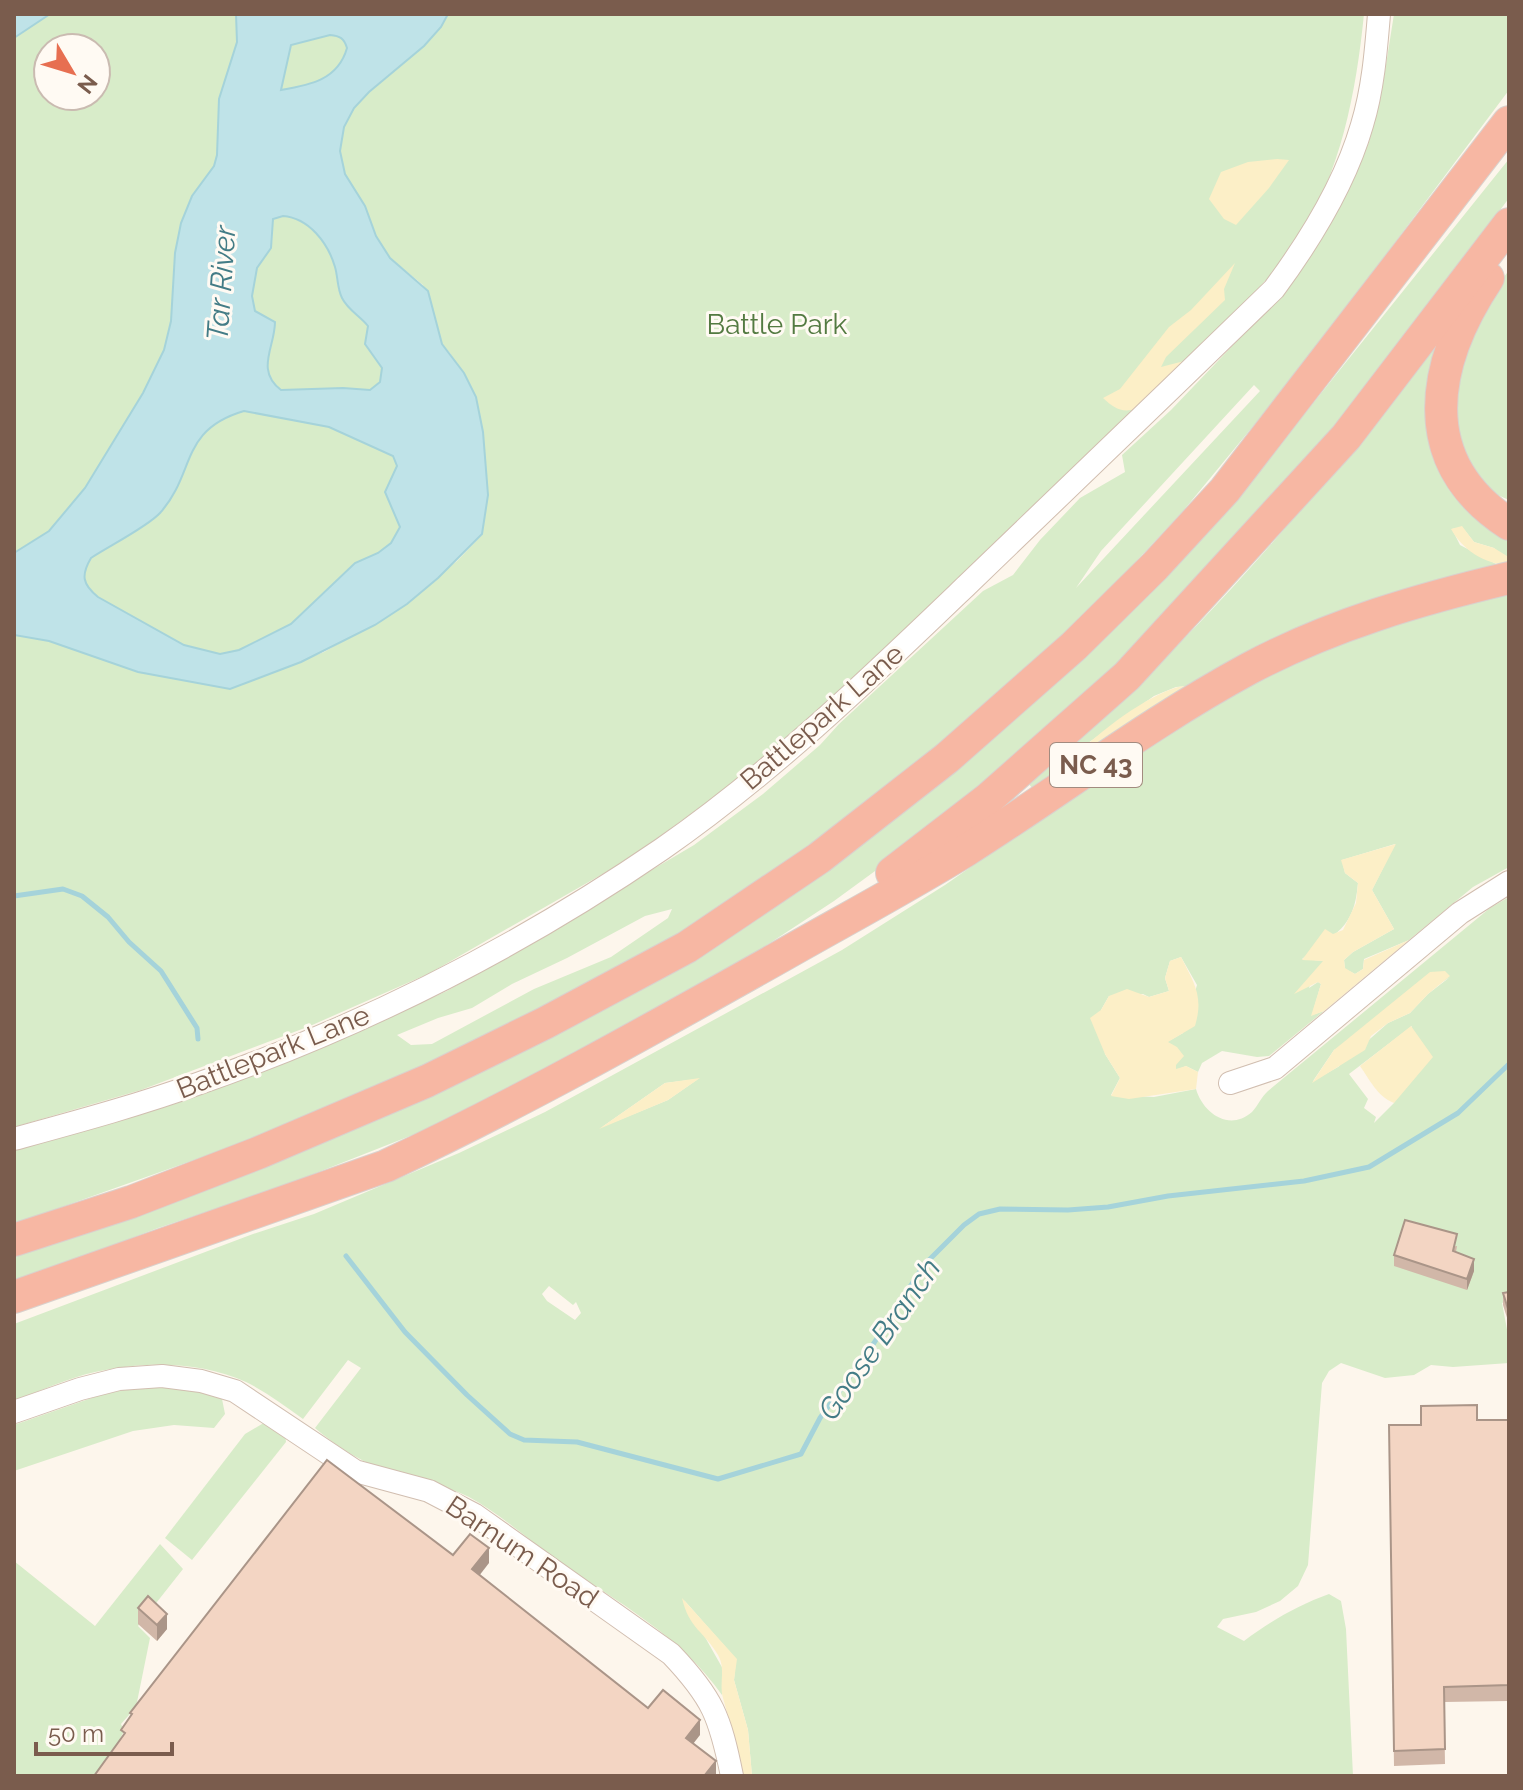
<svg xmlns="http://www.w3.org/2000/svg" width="1523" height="1790" font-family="Raleway,sans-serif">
	<rect width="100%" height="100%" fill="#fdf6ec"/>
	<g fill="#d8ecc9" fill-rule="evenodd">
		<path d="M50,14H236L237,42L219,99L217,155L214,166L192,196L181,223L175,253L171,321L164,350L143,393L85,488L49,531L14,553V38ZM48,48H96V96H48Z"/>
		<path d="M448,14H1364C1356,93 1341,173 1297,241C1277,271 1249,298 1225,324L850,683L738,780L627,860L430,973L310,1026L141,1090L14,1127V635L49,641L138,672L230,689L324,652L391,614L457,561L482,535L488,495L481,423L476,397L450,353L442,344L423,285L390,258L376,236L365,207L345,174L340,151L344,127L354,108L369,92L424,46L441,27Z"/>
		<path d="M1394,14H1509V90L1334,324L1254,425L1183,511L1088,613L1020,680L866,806L708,918L518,1025L253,1139L14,1224V1149L370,1025L447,991L694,845L763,794L820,745L839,724L983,591L1013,575L1040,540L1080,498L1125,472L1122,455L1171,410L1285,291L1334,214L1353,180L1369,142L1382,90ZM1254,385L1260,391L1076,588L1101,551ZM672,909L668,918L611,957L534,989L432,1044L411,1045L397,1035L438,1018L472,1008L512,984L567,958L645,916Z"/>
		<path d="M330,35C340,36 344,38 347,48C338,80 310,85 281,90L291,45Z"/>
		<polygon points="1509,159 1509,198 1403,342 1308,465 1176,610 949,817 834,901 709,983 443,1123 278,1188 158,1228 14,1283 14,1252 758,913 1278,447"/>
		<path d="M283,216C308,218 329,243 335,267C337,278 337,288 342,298C348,310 360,316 368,326L365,344L382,368L380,381L370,391L343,388L281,390C259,373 269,352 275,330L263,315L255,311L252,296L255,279L257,265L272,243L273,218Z"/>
		<polygon points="1509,270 1509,500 1484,489 1458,444 1454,388 1487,301"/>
		<path d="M1444,331L1433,401L1509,534V565L1494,548L1474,542L1462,527L1452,529L1460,545L1500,566L1203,685L1176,687L1154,696L1081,748L1067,766L1038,795L1028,783C1093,724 1159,667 1218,603C1299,517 1371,424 1444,331Z"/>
		<path d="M244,411L329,427L393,456L397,466L385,492L400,527L391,543L378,553L355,563L291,624L239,650L220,654L184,645L98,597C82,584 81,575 91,558C107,547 148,525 160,513C196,472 179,431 244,411Z"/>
		<path d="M1509,590V867L1473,887L1409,940L1364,959L1363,969L1355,974L1345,969L1344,960L1353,952L1394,929L1372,890L1395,844L1342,860L1345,873L1358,883C1354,930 1336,932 1302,959L1324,961L1313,974L1309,988L1318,982L1321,984L1312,1015L1324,1011L1269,1056L1257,1057L1222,1051L1202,1063L1198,1072L1186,1066L1176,1070L1167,1042L1183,1033L1197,985L1181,957L1170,961L1165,978L1169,991L1149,997L1143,994L1109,996L1101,1010L1105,1054L1120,1078L1111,1095L1154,1097L1196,1089C1203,1113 1229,1132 1252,1112C1258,1106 1261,1097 1268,1091L1490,908L1509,897V1300L1502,1303L1509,1340V1363L1453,1367L1431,1365L1414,1375L1385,1378L1341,1363L1329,1371L1322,1383L1308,1565L1298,1586L1280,1601L1256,1612L1223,1619L1217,1627L1244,1641C1271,1621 1298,1605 1329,1594L1341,1601L1346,1629L1353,1776H752L748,1730L734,1680L736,1659L684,1600L723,1669L722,1695C680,1635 617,1602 558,1561C529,1540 500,1514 469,1497C443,1484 415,1480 388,1471C362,1463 335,1445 315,1428L361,1368L348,1360L303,1419C285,1406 266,1392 246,1382C200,1361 144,1361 95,1372C68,1378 40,1391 14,1401V1324L253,1234L314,1214L459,1153L545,1112L842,950L945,885L1148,743L1301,654ZM1450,977L1428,994L1410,1013L1388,1023L1338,1067L1313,1081L1334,1050ZM1412,1026L1394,1103L1374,1123L1376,1117L1364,1108L1368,1099L1349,1074ZM698,1079L668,1100L602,1127L665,1083ZM549,1286L573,1305L576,1302L581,1313L575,1320L547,1301L542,1294Z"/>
		<polygon points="179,1386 222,1399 225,1414 214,1428 174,1425 133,1431 14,1471 14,1425 103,1394 139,1387"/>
		<polygon points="267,1421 285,1433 286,1442 192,1560 165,1538 245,1434"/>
		<polygon points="160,1544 183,1569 138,1626 150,1638 136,1707 121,1724 124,1731 101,1776 14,1776 14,1561 95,1626"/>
	</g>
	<g fill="#fcefc7">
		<polygon points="1277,159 1289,160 1269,188 1236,225 1224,219 1209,199 1221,172 1248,162"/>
		<path d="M1235,263L1224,289L1225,300L1166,357L1161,367L1188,360L1136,409C1121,413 1114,408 1103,398L1120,389L1169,327L1191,310Z"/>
		<path d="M1462,526L1474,542L1494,548L1507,556L1508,565C1484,564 1462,549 1451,529Z"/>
		<path d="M1203,685L1067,766C1087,740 1140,700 1172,689C1181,685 1193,686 1203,685Z"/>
		<polygon points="1396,844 1372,890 1394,929 1353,952 1344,960 1345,968 1355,974 1363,969 1364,960 1409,940 1324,1011 1311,1016 1321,984 1318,982 1294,994 1323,961 1302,960 1325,929 1333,934 1343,930 1356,903 1358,883 1345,873 1341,860"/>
		<path d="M1181,957C1194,983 1204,996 1195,1026L1168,1042L1177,1047L1184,1056L1176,1065V1069L1186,1066L1198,1072L1196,1089L1129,1099L1111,1096L1120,1078L1105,1054L1090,1018L1101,1010L1109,996L1127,989L1149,997L1169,991L1165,978L1170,961Z"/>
		<polygon points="1445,971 1450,976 1428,994 1410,1013 1388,1023 1371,1036 1365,1050 1312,1083 1334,1050 1430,972"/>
		<path d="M1411,1026L1433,1057L1394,1103C1377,1096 1370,1080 1360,1066Z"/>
		<polygon points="700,1078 668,1100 599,1129 665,1083"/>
		<path d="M682,1598L737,1659L734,1680L748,1730L752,1776H742C739,1748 730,1724 723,1698C719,1683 726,1669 718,1655C704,1631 689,1629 682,1598Z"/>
	</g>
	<g fill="#bfe3e8" stroke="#a5d3da" stroke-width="2" fill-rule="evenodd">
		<polygon points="14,14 50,14 14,38"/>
		<path d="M236,14H448L441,27L424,46L369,92L354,108L344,127L340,151L345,174L365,206L376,236L390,258L428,291L442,344L464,373L476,397L483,432L488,495L482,534L438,578L407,604L375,625L301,662L230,689L138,672L49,641L14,635V553L49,531L85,488L143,393L164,350L171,321L175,253L181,223L192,196L214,166L217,155L219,99L237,42ZM330,35C340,36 344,38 347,48C338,80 310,85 281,90L291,45ZM283,216C309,218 328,243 335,267C338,277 337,288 342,298C348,310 360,316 368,326L365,344L382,368L380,382L370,390L343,388L281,390C255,370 275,347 275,322L255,311L252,296L257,268L271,248L273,219ZM244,411L329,427L393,456L397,466L385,492L400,527L391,543L378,553L355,563L291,624L239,650L220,654L184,645L98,597C82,584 81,575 91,558C109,546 147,527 160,513C196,473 179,430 244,411Z"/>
	</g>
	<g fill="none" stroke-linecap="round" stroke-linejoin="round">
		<g stroke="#a5d3da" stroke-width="5">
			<polyline points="14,896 63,889 82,896 108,917 129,942 161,971 197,1028 198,1039"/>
			<polyline points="346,1256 405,1332 467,1395 510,1434 524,1440 577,1442 718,1479 801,1454 820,1418 874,1343 924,1265 964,1225 979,1214 1000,1209 1068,1210 1108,1207 1168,1196 1304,1181 1369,1167 1458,1113 1509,1064"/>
		</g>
		<g stroke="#d1beb0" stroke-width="24">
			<g id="minor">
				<polyline points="1230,1083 1275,1068 1460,913 1509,882"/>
				<path d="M14,1139C76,1122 139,1105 200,1083C363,1026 519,947 662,849C773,772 870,678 967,585C1070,486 1172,388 1274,289C1311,239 1345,184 1362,125C1373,89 1376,51 1379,14"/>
				<path d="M14,1412L80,1389L119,1379L162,1376L201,1381L235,1391L355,1471L429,1491L475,1515L671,1654C713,1698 720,1717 732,1776"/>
			</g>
		</g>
		<g stroke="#dad1cd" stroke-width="34">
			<g id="highway">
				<path d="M1488,278C1432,362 1412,461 1509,524"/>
				<polyline points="892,873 988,799 1127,676 1346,437 1509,224"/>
				<polyline points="14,1240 131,1202 258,1153 427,1081 545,1023 687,947 819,858 947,758 1074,646 1155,566 1225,490 1509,122"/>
				<path d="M14,1297L386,1166C520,1103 648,1031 776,959C839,923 903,889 965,851C1060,791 1150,722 1250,668C1331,625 1420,599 1509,578"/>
			</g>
		</g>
		<use href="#minor" stroke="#fff" stroke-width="22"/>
		<use href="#highway" stroke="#f7b7a3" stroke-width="32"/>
	</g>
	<g fill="#d1b7a8">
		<polygon points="1457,1246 1456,1252 1474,1271 1467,1290 1394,1266 1394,1255"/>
		<polygon points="1509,1292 1509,1324 1503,1305 1503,1293"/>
		<polygon points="1477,1420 1509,1420 1509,1701 1444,1702 1445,1764 1394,1766 1389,1425 1421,1425"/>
		<polygon points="138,1608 167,1629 157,1641 138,1624"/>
	</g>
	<g fill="#aa9588">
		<polygon points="1474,1259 1474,1271 1467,1290 1467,1279"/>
		<polygon points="489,1548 489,1563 472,1585 472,1569"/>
		<polygon points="167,1614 167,1629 157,1641 157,1625"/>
		<polygon points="700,1720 700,1735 686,1753 686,1738"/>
		<polygon points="716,1761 716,1776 704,1776"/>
	</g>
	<g fill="#f3d5c3" stroke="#aa9588" stroke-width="2">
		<polygon points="1405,1220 1457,1234 1453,1251 1474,1259 1467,1279 1394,1255"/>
		<polygon points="1509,1292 1509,1312 1503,1293"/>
		<polygon points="1477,1405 1477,1420 1509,1420 1509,1685 1444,1687 1445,1749 1394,1751 1389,1425 1421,1425 1421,1406"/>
		<polygon points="327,1460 453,1555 470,1534 489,1548 472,1569 648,1708 663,1690 700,1720 686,1738 716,1761 704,1776 94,1776 125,1733 121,1730 132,1714 130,1713"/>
		<polygon points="148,1596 167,1614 157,1625 138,1608"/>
	</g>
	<g text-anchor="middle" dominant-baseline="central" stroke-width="6" stroke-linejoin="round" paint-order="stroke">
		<rect fill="#fffaf3" stroke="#a28b7f" stroke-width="2" x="1050" y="743" width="92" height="44" rx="6"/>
		<g font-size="26" font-weight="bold" fill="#7a5c4d">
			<text x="1096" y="765">NC 43</text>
		</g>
		<g font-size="28" fill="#537a41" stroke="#fffaf3">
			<text x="777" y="324">Battle Park</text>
		</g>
		<g font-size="28" fill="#7a5c4d" stroke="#fffaf3">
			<text transform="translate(822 717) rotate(-41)">Battlepark Lane</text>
			<text transform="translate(273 1052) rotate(-22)">Battlepark Lane</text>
			<text transform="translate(522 1552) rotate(34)">Barnum Road</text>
		</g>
		<g font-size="30" font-style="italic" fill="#437c86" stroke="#fffaf3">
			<text transform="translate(221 283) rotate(-86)">Tar River</text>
			<text transform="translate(879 1339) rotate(-55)">Goose Branch</text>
		</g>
	</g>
	<rect width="1523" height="1790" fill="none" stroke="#7a5c4d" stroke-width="32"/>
	<g transform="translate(72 72) rotate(128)"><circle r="38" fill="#fffaf3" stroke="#cabbb1" stroke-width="2"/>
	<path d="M0-6L14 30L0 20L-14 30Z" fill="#e76f51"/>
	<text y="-12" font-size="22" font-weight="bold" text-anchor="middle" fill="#7a5c4d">N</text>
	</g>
	<path d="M36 1742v12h136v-12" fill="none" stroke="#7a5c4d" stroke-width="4"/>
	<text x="48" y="1742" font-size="24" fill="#7a5c4d" stroke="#fffaf3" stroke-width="6" paint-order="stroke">50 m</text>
</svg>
